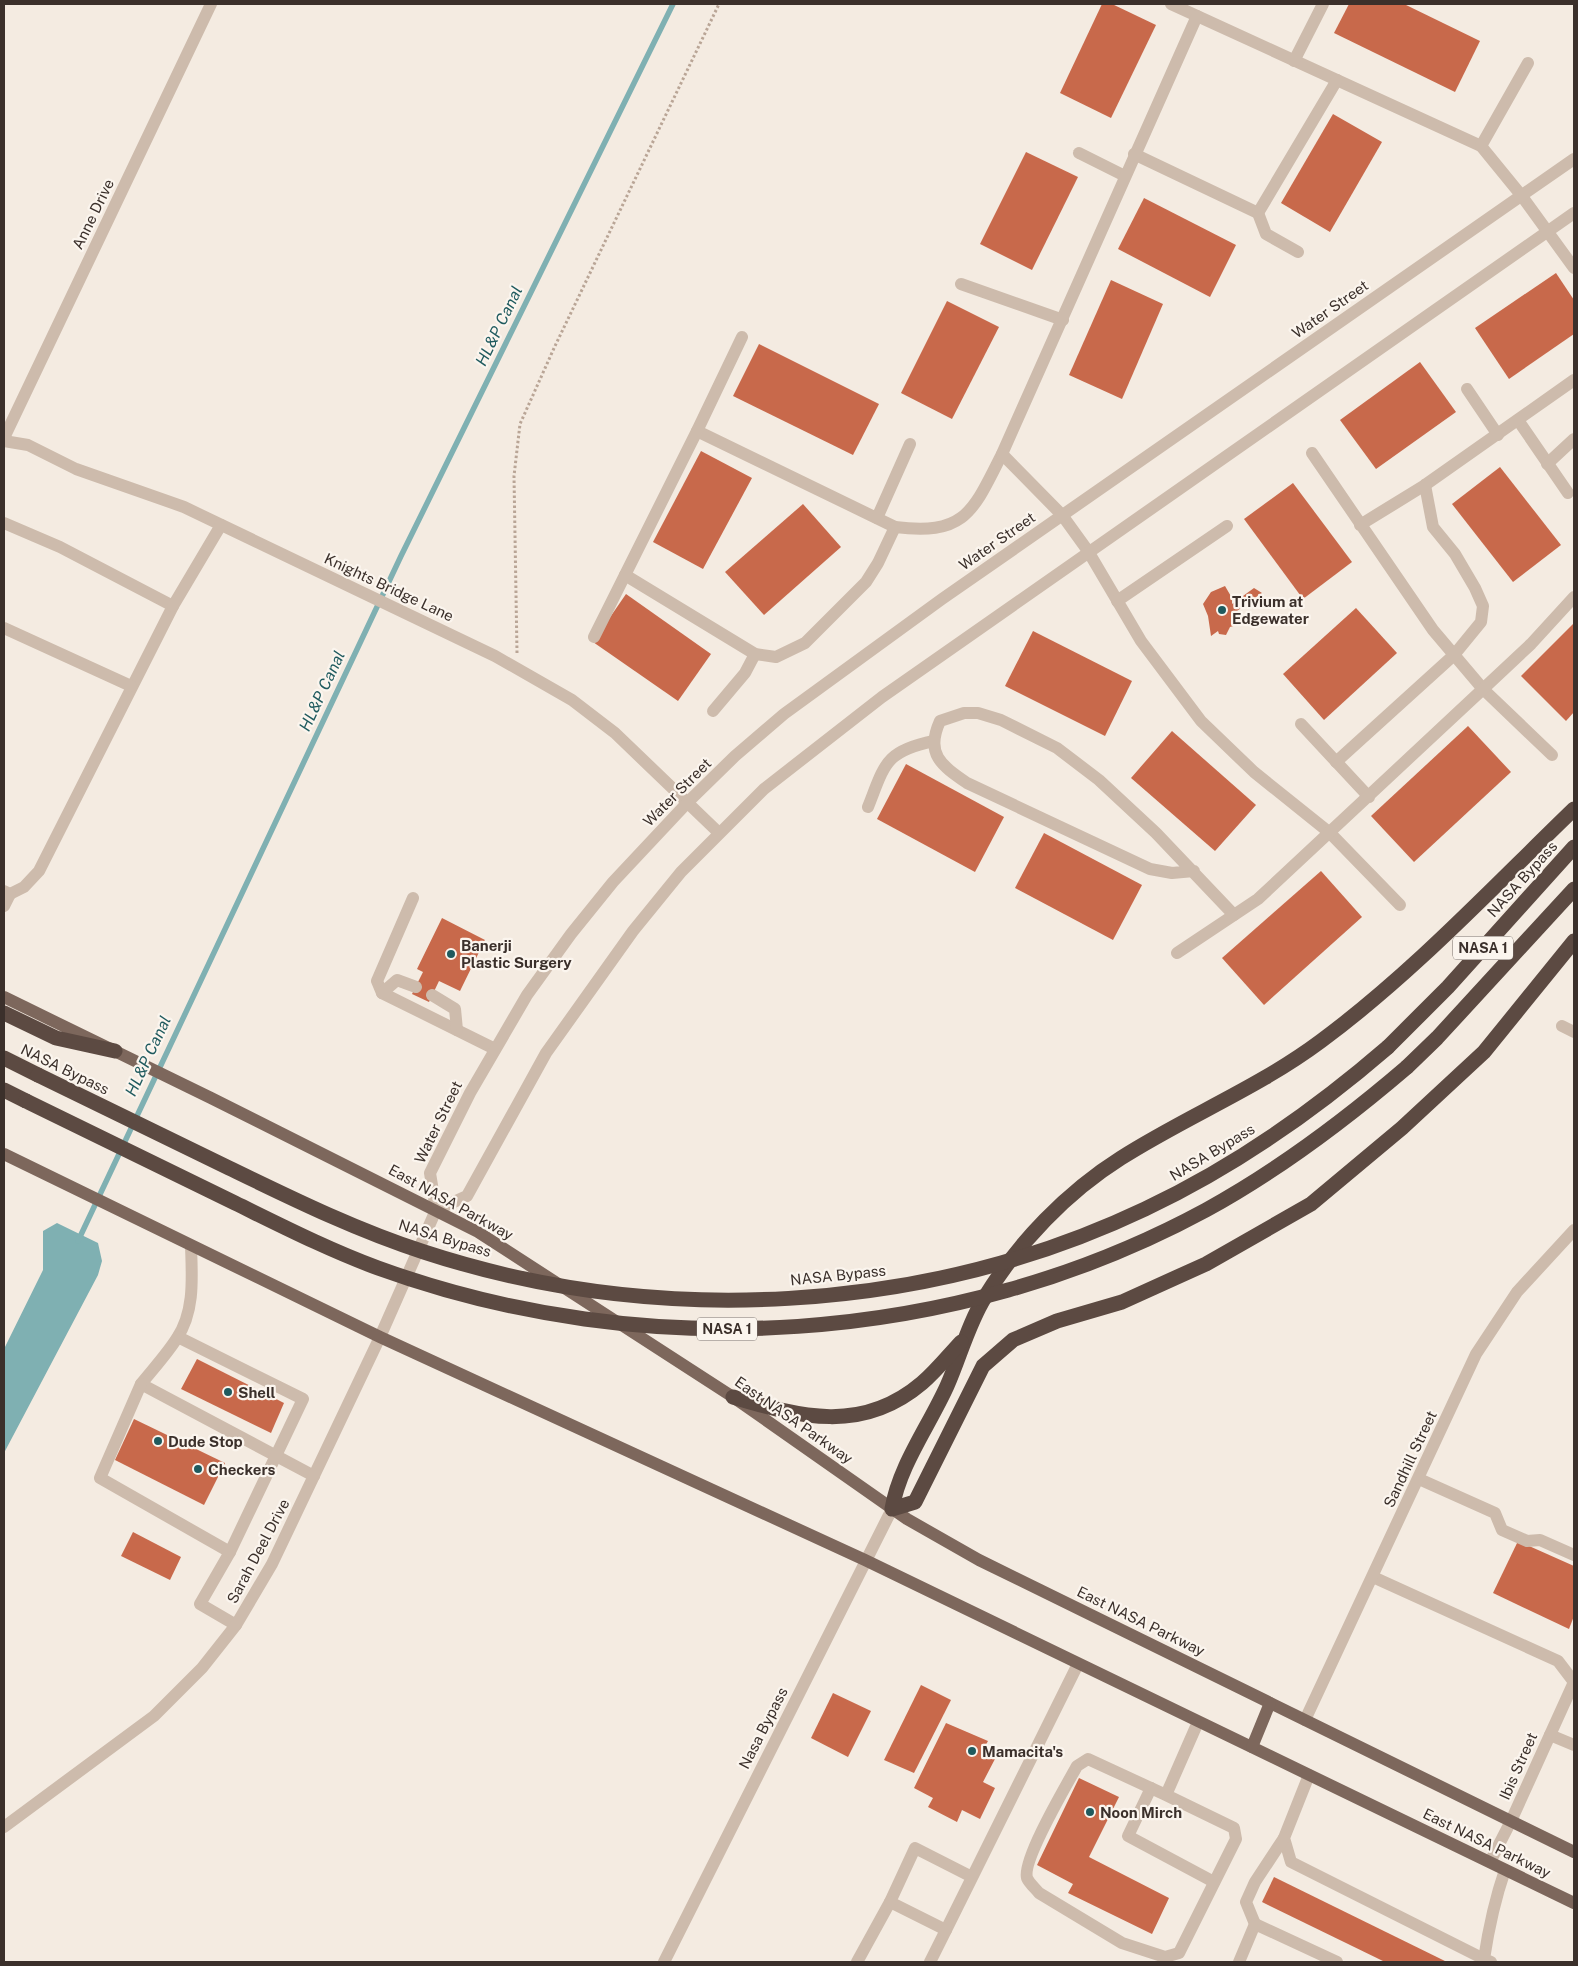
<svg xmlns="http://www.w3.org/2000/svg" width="1578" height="1966" font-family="'Public Sans',sans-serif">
	<rect width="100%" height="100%" fill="#f4ebe1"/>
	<polygon fill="#7fb0b2" points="57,1223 98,1243 102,1261 98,1275 4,1453 4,1349 43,1270 43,1231"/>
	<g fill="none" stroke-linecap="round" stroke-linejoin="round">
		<polyline stroke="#7fb0b2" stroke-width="5.5" points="78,1241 401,556 673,4"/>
	</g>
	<g fill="#c8694b">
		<polygon points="1102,4 1112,4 1156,25 1111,118 1060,93"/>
		<polygon points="1349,4 1404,4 1480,41 1455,92 1334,33"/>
		<polygon points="1333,114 1382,142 1330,232 1281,203"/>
		<polygon points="1026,152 1078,177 1032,270 980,244"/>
		<polygon points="1144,198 1236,245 1210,297 1118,249"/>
		<polygon points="1556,273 1574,300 1574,334 1509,379 1475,328"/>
		<polygon points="1111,280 1163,304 1122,399 1069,375"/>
		<polygon points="947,301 999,327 952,419 901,393"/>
		<polygon points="759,344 879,404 853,455 733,396"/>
		<polygon points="1420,362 1456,412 1376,469 1340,420"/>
		<polygon points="701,451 752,478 703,569 653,542"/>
		<polygon points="1500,467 1561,545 1513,582 1452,504"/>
		<polygon points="1293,483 1352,562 1303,599 1244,519"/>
		<polygon points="803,504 841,547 764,615 725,572"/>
		<polygon points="1225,586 1232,598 1232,604 1254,588 1262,593 1237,611 1242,618 1240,624 1230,627 1226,635 1219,634 1218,631 1211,636 1208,616 1203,604 1211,592"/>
		<polygon points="626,594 711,654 678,701 593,642"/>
		<polygon points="1356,608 1397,653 1324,720 1283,674"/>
		<polygon points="1574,623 1574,712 1566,721 1521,676"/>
		<polygon points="1033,631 1132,681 1105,736 1005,686"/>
		<polygon points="1468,726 1511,772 1414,862 1371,816"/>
		<polygon points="1172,731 1256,805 1215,851 1131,778"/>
		<polygon points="906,764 1004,817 975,872 877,819"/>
		<polygon points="1044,833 1142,885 1113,940 1015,888"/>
		<polygon points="1321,871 1362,917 1264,1005 1222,958"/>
		<polygon points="442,918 485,940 460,991 439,981 429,1002 412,994 423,972 417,969"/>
		<polygon points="197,1359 284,1403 271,1433 181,1389"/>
		<polygon points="134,1419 225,1463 204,1505 115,1460"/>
		<polygon points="133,1532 181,1557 170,1580 121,1556"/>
		<polygon points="1518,1541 1574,1566 1574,1616 1569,1629 1493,1593"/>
		<polygon points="921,1685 951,1700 914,1773 884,1760"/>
		<polygon points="833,1693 871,1711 848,1757 811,1738"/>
		<polygon points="946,1723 988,1741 983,1750 996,1757 983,1782 995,1788 980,1819 962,1810 957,1822 928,1807 933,1798 914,1788"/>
		<polygon points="1079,1778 1119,1797 1089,1857 1169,1898 1152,1934 1068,1893 1073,1884 1037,1865"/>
		<polygon points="1274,1877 1447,1962 1385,1962 1262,1902"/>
	</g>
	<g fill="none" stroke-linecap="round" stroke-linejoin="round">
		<polyline stroke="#b9a596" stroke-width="3" stroke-dasharray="2.5 2.5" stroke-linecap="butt" points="517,653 514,476 520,424 555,346 719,4"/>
		<g stroke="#cdbbac" stroke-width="12">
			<polyline points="1171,4 1481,146 1521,195 1574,268"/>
			<polyline points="1294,61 1323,4"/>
			<polyline points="1481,146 1528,63"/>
			<polyline points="1079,153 1125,176"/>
			<polyline points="1134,154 1258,213 1266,234 1298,252"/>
			<polyline points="1258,213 1337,80"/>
			<polyline points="961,284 1063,320"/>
			<polyline points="1467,389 1498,435"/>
			<polyline points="1518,420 1568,493"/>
			<path d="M697,431L895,527C966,536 973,511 1002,454L1197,16"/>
			<polyline points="4,438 211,4"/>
			<polyline points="4,441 28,445 76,469 184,507 495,656 572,700 615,733 718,832"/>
			<polyline points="1312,453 1433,630 1483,689 1552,755"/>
			<polyline points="1002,454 1062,515 1088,551 1141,641 1201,721 1254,772 1330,833 1400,905"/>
			<polyline points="1547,464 1574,439"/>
			<polyline points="877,518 910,444"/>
			<polyline points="4,523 60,547 173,606 39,871 24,887 10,894"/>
			<polyline points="1360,525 1425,485 1574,380"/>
			<polyline points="625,575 755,654 776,657 805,643 866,582 878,563 895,527"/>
			<polyline points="1117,601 1227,526"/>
			<polyline points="173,606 221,525"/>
			<polyline points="4,628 131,686"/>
			<polyline points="594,637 697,431 742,337"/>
			<polyline points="713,711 745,673 755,654"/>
			<polyline points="1301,724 1369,797"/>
			<polyline points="1336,762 1454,655 1481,622 1483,606 1475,588 1455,554 1433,527 1425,485"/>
			<path d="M868,807C885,764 885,751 934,741"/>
			<path d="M1194,871L1172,873L1150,869L967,783C941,765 925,754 940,721L964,713H978L1001,720L1057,748L1099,780L1156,833L1234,915"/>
			<polyline points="4,891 10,894 4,906"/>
			<polyline points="413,898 377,981 382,993 495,1049"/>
			<polyline points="1177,953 1258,899 1483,689 1531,644 1574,597"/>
			<polyline points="382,993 397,980 416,987"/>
			<polyline points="432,995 455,1009 457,1030"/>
			<polyline points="1562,1026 1574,1032"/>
			<polyline points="436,1210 430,1173 470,1093 527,995 571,934 613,882 688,802 735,756 784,714 942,599 1574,159"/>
			<polyline points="436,1210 467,1196 546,1053 633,931 681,872 764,789 882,697 1574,213"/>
			<path d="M191,1246C192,1277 195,1311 177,1338C167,1354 153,1369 141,1384L314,1476"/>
			<polyline points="178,1337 303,1399 230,1552 200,1604 236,1625"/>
			<polyline points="141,1384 100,1478 230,1552"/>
			<polyline points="1419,1479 1495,1513 1502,1530 1527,1541 1540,1540 1574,1555"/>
			<polyline points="1373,1577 1558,1661 1574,1682"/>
			<polyline points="1305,1720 1476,1354 1517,1292 1574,1230"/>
			<polyline points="1550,1735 1574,1745"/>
			<polyline points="1309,1775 1284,1838 1291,1862 1484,1959 1482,1962"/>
			<polyline points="1151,1788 1128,1836 1214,1882"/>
			<path d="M1166,1795L1088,1759L1077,1766C1066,1786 1022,1860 1027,1878C1029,1883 1035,1888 1039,1893L1122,1943L1165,1957L1179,1953L1236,1839L1234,1828L1166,1795L1198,1722"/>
			<polyline points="4,1827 154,1716 202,1668 236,1625 272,1564 380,1337 436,1210"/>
			<polyline points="1490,1862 1511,1821 1574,1682"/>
			<polyline points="972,1877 915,1848 890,1902 946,1930 1078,1664"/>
			<polyline points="1255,1924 1246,1902 1255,1882 1284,1838"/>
			<polyline points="664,1962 892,1509"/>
			<polyline points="857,1962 890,1902"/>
			<polyline points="930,1962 946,1930"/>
			<polyline points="1239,1962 1255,1924 1337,1962"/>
			<path d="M1491,1962L1484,1959C1489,1926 1494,1902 1505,1870"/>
		</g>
		<g stroke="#7d675c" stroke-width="12">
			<polyline points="4,997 211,1098 478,1232 733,1397 907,1519 979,1560 1574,1852"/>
			<polyline points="4,1154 380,1337 865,1560 1574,1903"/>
			<polyline points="1252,1747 1270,1703"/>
		</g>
		<g stroke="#5c4a42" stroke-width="15">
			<path d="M1574,809C1492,888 1413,973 1321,1041C1258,1088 1187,1116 1121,1158C1067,1192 1018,1243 985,1297C968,1324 960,1357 947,1386C929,1426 899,1466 892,1509L915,1502L983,1366L1013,1340L1057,1321L1122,1302L1206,1264L1311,1204L1402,1128L1484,1052L1574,941"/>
			<polyline points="4,1013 56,1038 115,1051"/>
			<polyline points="1388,1047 1448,987 1574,847"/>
			<polyline points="4,1058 38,1075"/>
			<polyline points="1407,1067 1437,1038 1574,889"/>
			<polyline points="4,1090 26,1101"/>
			<path d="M733,1397C800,1417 862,1434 922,1383C936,1371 948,1356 961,1342"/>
		</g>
		<g stroke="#5c4a42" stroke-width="15">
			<path d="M38,1075C102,1106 165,1137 229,1168C293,1199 356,1230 424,1252C656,1328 924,1314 1145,1209C1234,1167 1314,1111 1388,1047"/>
			<path d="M26,1101C96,1135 166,1169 235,1203C282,1226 329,1250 378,1268C645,1365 955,1346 1206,1210C1279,1170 1344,1121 1407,1067"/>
		</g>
	</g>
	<g fill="#1f5a5e" stroke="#fbf5ee" stroke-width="2">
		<circle cx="1222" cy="610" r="5"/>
		<circle cx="451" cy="954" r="5"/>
		<circle cx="228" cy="1392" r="5"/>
		<circle cx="158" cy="1441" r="5"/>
		<circle cx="198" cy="1469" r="5"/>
		<circle cx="972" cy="1751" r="5"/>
		<circle cx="1090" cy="1812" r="5"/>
	</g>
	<g text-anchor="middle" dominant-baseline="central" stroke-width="4.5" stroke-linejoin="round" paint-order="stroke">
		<g fill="#fbf5ee" stroke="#756b66" stroke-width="1">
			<rect x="1453" y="936.5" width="60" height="23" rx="4"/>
			<rect x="697" y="1317.5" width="60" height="23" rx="4"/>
		</g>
		<g font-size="14" font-weight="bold" fill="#3b302b">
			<text x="1483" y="948">NASA 1</text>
			<text x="727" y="1329">NASA 1</text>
		</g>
		<g font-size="15" fill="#3b302b" stroke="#fbf5ee">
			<text transform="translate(93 214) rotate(-64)">Anne Drive</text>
			<text transform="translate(1330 309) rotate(-35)">Water Street</text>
			<text transform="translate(997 541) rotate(-35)">Water Street</text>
			<text transform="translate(389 587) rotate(25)">Knights Bridge Lane</text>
			<text transform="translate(677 792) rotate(-45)">Water Street</text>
			<text transform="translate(1522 879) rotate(-48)">NASA Bypass</text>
			<text transform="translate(65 1069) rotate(26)">NASA Bypass</text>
			<text transform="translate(438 1122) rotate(-64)">Water Street</text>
			<text transform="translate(1212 1152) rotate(-31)">NASA Bypass</text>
			<text transform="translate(451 1202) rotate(29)">East NASA Parkway</text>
			<text transform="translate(445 1238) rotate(17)">NASA Bypass</text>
			<text transform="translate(838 1275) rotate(-6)">NASA Bypass</text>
			<text transform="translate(794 1420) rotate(35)">East NASA Parkway</text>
			<text transform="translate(1410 1459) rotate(-65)">Sandhill Street</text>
			<text transform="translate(258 1551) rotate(-62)">Sarah Deel Drive</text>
			<text transform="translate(1141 1621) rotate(26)">East NASA Parkway</text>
			<text transform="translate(763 1728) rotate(-63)">Nasa Bypass</text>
			<text transform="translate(1518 1766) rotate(-66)">Ibis Street</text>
			<text transform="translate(1487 1843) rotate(26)">East NASA Parkway</text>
		</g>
		<g font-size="15" font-weight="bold" fill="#3b302b" stroke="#fbf5ee" text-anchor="start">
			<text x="1232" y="601">Trivium at<tspan x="1232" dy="17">Edgewater</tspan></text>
			<text x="461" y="945">Banerji<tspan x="461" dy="17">Plastic Surgery</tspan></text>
			<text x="238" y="1392">Shell</text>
			<text x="168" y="1441">Dude Stop</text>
			<text x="208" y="1469">Checkers</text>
			<text x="982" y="1751">Mamacita's</text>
			<text x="1100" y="1812">Noon Mirch</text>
		</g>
		<g font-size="16" font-style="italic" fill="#1f5a5e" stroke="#fbf5ee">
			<text transform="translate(499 326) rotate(-64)">HL&amp;P Canal</text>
			<text transform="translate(322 691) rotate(-65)">HL&amp;P Canal</text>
			<text transform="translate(148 1056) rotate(-65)">HL&amp;P Canal</text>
		</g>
	</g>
	<rect width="1578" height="1966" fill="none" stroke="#3b302b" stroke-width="10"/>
</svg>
